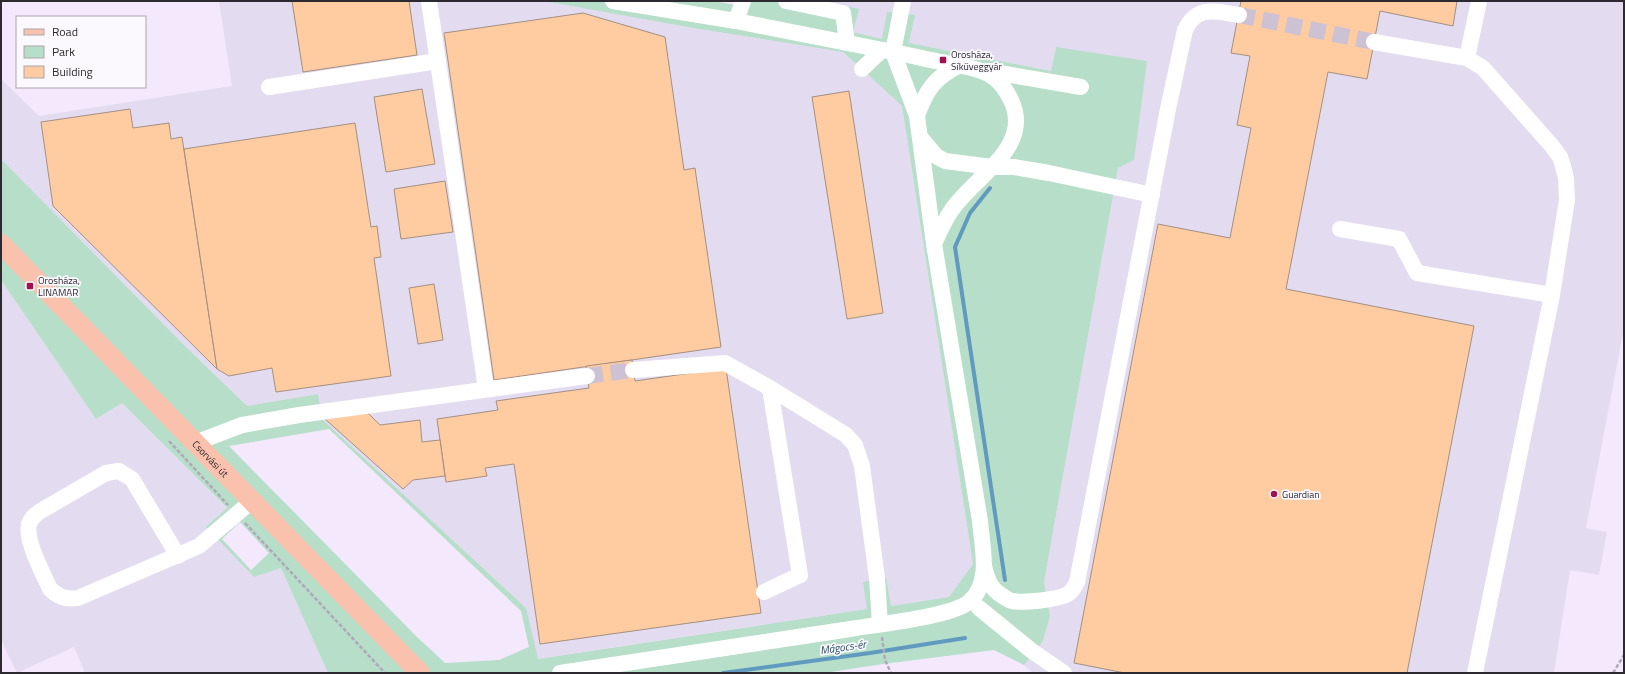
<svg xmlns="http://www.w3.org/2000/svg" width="1625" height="674" font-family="'Titillium Web',sans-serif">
	<rect width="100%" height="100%" fill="#f4e8fd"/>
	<g fill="#e3dbf0">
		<polygon points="219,1 543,1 693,28 843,52 902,106 973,564 949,597 891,606 864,582 867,609 537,659 526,608 323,420 318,394 247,406 184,345 1,159 1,79 39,116 232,86"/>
		<polygon points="821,1 1624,1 1624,328 1586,528 1607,532 1599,575 1570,570 1554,673 1033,673 1024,665 1043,641 1050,616 1044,582 1118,168 1134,160 1056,47 1051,71 909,43 915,15 882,39 853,32"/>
		<polygon points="1,280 96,419 122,403 227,509 207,527 254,577 281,568 328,673 85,673 74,647 17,673 1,640"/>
	</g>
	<path fill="#b6dec9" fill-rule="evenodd" d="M543,1H713L735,5L736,1H821L859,9L853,32L882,39L887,12L915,15L909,43L1051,71L1056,47L1147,61L1134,160L1118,168L1044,582L1050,616L1043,641L1024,665L994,650L883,664L824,673H328L281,568L254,577L206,527L227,508L122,403L96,419L1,280V159L184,345L247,406L318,394L323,420L526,608L538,659L867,609L863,582L886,578L891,606L949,597L973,564L902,106L843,52L693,28ZM329,429L521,611L529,647L499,660L445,663L417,637L229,446ZM240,522L269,553L251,570L222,539Z"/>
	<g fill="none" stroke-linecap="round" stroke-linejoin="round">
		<g stroke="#609bbf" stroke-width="4">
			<polyline points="990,188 970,213 955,247 1005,580"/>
			<polyline points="723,673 870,653 965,638"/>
		</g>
	</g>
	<g fill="#ffcba1" stroke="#a39081">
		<polygon points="292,1 409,1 417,55 303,72"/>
		<polygon points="1241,1 1457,1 1453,26 1380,11 1367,79 1328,72 1286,289 1474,326 1407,673 1125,673 1074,663 1158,224 1230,238 1251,128 1237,125 1250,56 1231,53"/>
		<polygon points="583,13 665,37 684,170 695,168 721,347 494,380 444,33"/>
		<polygon points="422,89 435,164 386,172 374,97"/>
		<polygon points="849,91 883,313 847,319 812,97"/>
		<polygon points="130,109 133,128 169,123 171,139 182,137 217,369 53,206 41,122"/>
		<polygon points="355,123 371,227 377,226 381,257 374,258 391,376 276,392 272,368 229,376 217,369 184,149"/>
		<polygon points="445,181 453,232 401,239 394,189"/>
		<polygon points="434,284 443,340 418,344 409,288"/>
		<polygon points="632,360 635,381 726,368 761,613 540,644 514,464 485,468 487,476 446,482 437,419 498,410 496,401 589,388 586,366"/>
		<polygon points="367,412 380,425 420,420 422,442 440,440 445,476 413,480 403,489 325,419"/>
	</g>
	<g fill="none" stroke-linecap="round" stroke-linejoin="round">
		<g stroke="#ccc2d4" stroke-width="16" stroke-dasharray="16 8" stroke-linecap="butt">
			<polyline points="1239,15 1374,42"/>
			<polyline points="587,376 633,370"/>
		</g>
		<g stroke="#b0a7b8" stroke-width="2.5" stroke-dasharray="4 2" stroke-linecap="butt">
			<polyline points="169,441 228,505"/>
			<polyline points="245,523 385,673"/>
			<polyline points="882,637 885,660 891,673"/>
			<polyline points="1613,673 1624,655"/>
		</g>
		<g stroke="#fff" stroke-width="16">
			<polyline points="429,1 486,389"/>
			<polyline points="786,1 843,13 847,42"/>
			<path d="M903,1L893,52C909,55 925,59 940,62C957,65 975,67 990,75C1000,80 1006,90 1011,100C1034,148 973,177 951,211C944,221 939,233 934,244"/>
			<polyline points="736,21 743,1"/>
			<polyline points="1374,42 1467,58 1483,68 1552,146 1560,157 1563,166 1566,178 1567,200 1552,295 1475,673"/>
			<polyline points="1467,58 1479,1"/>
			<polyline points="862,69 882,50"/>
			<polyline points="988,71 1081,87"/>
			<polyline points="269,87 438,61"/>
			<path d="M917,116C926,90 935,77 960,65"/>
			<polyline points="920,137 936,156 945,161 992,167 1014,167 1049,173 1152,195"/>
			<polyline points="1340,229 1399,239 1417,273 1552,295"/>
			<polyline points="633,370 725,363 770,388 846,435 855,445 862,466 877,578 880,624"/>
			<polyline points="195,443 242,425 299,415 587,376"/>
			<path d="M178,556L132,479L119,471L106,473L39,512C34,516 31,518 29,524C25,541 43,573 50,589C58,597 67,600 78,598L199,546L252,501"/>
			<path d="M984,566C987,578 990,588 1001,595C1004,597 1008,600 1012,601C1025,603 1057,600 1068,594C1073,591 1075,586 1077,582L1168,109L1185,30C1197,5 1215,11 1239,15"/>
			<polyline points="764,592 800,575 770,388"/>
			<polyline points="979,608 1032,651 1064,673"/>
			<path d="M560,673C655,659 749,644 844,630C870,625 952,617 969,602C992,583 982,547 980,521L934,244L917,116L893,52L736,21L613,1"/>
		</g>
		<path stroke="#fac1ad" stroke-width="20" id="s1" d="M1,244L420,673"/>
	</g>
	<g fill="#a21054" stroke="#fcf9fe" stroke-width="1.5">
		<rect x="939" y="56" width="8" height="8" rx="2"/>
		<rect x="26" y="282" width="8" height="8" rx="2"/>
		<circle cx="1274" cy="494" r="4"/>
	</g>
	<g text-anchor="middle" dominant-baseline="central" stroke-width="3.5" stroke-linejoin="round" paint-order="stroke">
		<g font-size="10" fill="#2d2931" stroke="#fcf9fe" text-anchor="start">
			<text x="951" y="54">Orosháza,<tspan x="951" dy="12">Síküveggyár</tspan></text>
			<text x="38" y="280">Orosháza,<tspan x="38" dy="12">LINAMAR</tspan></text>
			<text x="1282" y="494">Guardian</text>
		</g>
		<g font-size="10" fill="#2d2931" stroke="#fcf9fe">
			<text stroke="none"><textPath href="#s1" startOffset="300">Csorvási út</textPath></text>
		</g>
		<g font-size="11" font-style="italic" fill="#204e68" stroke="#fcf9fe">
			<text transform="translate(843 647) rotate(-8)">Mágocs-ér</text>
		</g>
	</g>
	<rect width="1625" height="674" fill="none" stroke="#2d2931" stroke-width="4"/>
	<rect x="16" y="16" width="130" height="72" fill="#fcf9fe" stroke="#a9a6ac"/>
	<rect x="24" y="29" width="20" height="6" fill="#fac1ad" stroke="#a9a6ac"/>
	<text x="52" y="36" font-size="12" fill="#2d2931">Road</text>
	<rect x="24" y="46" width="20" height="12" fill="#b6dec9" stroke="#a9a6ac"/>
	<text x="52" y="56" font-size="12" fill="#2d2931">Park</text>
	<rect x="24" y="66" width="20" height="12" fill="#ffcba1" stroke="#a9a6ac"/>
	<text x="52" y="76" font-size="12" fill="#2d2931">Building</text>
</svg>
